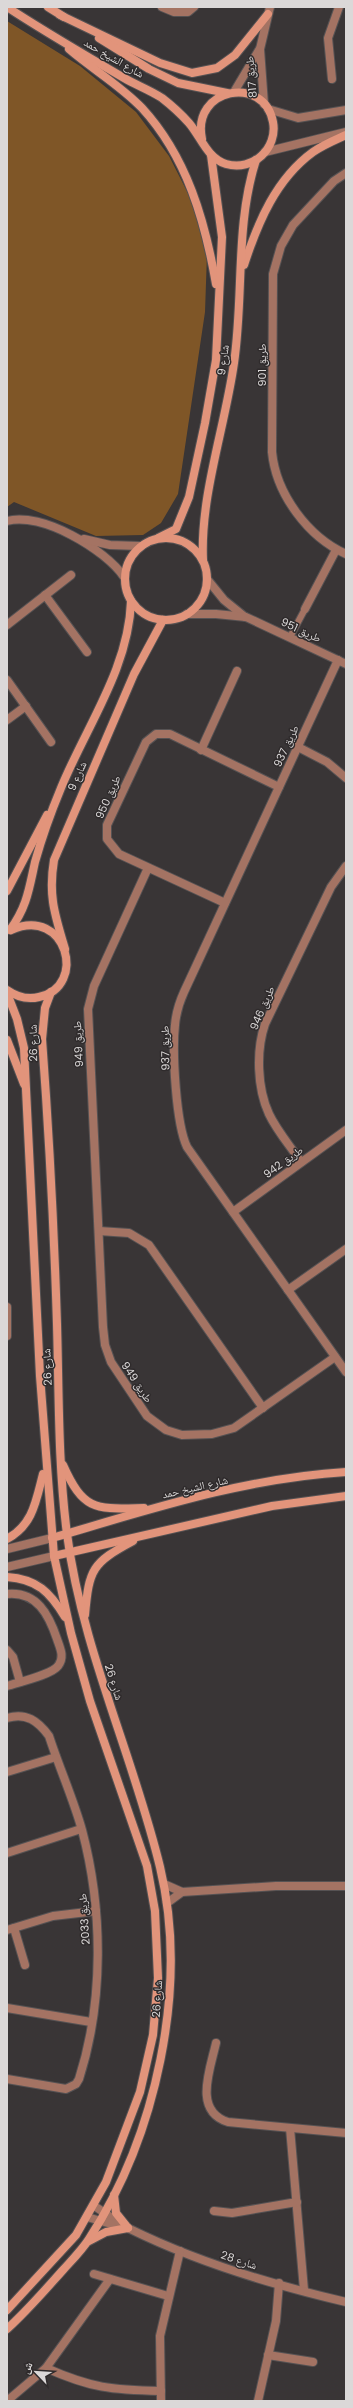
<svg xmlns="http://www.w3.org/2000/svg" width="353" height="2408" font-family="Poppins,'Noto Naskh Arabic',sans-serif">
	<rect width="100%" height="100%" fill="#393536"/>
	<polygon fill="#7f5627" points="7,21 80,66 136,112 169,156 196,209 207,254 205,312 178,494 161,523 143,535 96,536 14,502 7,507"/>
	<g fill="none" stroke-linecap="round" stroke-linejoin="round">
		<g stroke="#565253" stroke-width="8">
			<polyline id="pedestrian" points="290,637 305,609"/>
		</g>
		<g stroke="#565253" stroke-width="10">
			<g id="minor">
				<polyline points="162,7 174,12 188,12 194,7"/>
				<polyline points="332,79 328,38 339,7"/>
				<path d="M346,173L334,181L293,225L281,246L273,274L272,452C276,494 308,537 346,554"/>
				<path d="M7,521C41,511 106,550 124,577"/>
				<polyline points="84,539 110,545 140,546"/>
				<polyline points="45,595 87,652"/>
				<polyline points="305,609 336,550"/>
				<polyline points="7,625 71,575"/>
				<path d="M338,660L184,992C179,1003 176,1013 175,1025C172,1052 176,1124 187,1147L346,1372"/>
				<polyline points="7,680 51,742"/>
				<polyline points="7,720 26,706"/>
				<polyline points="298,747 327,762 346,778"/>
				<polyline points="201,750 237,671"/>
				<polyline points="148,868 94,986 88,1009 103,1327 105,1345 111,1362 147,1416 166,1430 182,1435 212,1434 234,1428 335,1357"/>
				<polyline points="225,903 119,854 107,839 107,825 146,742 156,734 170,734 279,787"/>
				<path d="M301,1162C291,1147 277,1131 269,1114C257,1088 256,1050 265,1024L331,887L346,866"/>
				<polyline points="233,1212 346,1130"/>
				<polyline points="99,1231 129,1233 149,1245 263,1408"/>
				<polyline points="288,1290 346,1249"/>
				<polyline points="7,1307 7,1336"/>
				<path d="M7,1594C37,1591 49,1615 57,1639C60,1648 65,1657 58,1666C51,1675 19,1682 7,1686"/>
				<polyline points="7,1650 13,1657 20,1682"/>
				<path d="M7,1718C26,1712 38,1721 49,1736C59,1767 73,1798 82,1830C103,1909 104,2001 79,2079L76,2084L66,2089L7,2079"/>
				<polyline points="7,1772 56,1757"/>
				<polyline points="7,1853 81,1829"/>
				<polyline points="164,1884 182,1892 276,1886 346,1886"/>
				<polyline points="167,1903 182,1892"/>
				<polyline points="14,1928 25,1965"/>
				<polyline points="7,1930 53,1916 96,1911"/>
				<polyline points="7,2008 91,2022"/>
				<path d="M216,2043C210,2070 193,2111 228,2122L346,2133"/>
				<polyline points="290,2128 304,2290"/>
				<path d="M94,2206C106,2213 117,2223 130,2229C197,2262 273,2285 346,2302"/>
				<polyline points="214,2211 232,2213 297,2202"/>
				<polyline points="87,2217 125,2228"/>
				<polyline points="94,2274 168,2296"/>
				<polyline points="268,2355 313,2362"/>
				<polyline points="46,2368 110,2279"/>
				<path d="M7,2401L46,2368C91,2388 112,2390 161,2391"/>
				<polyline points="161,2401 160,2336 180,2251"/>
				<polyline points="258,2401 276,2321 279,2283"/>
			</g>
		</g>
		<g stroke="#565253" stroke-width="10">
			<g id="tertiary">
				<polyline points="234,92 259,50"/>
				<polyline points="264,104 260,49 270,7"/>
				<polyline points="268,109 298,118 346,110"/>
				<polyline points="265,152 346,132"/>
				<polyline points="207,579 224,600 245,617"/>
				<polyline points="187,614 216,614 246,617 346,664"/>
				<polyline points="7,1549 52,1538"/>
				<polyline points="7,1567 54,1556"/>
			</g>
		</g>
		<g stroke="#565253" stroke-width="10">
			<g id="secondary">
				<path d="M7,7C45,32 85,55 124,78C136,85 150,90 162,98C171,105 181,114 189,123C201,137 207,158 226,164C253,172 278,148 273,122C264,74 191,88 202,139"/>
				<polyline points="48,7 64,17"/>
				<polyline points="60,15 160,63 192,73 217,68 235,55 268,14"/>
				<polyline points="99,38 149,69 178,83 227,93"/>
				<path d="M69,49C92,69 120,85 142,108C187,157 205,221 216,284"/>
				<path d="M244,265C258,222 276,179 313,152C323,145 335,140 346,135"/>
				<circle cx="166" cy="579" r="41"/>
				<polyline points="158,538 176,529 189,497 205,423 216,360 222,237 211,155"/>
				<path d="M203,560C200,496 225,427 234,363C244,295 235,225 256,160"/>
				<polyline points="7,891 47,815"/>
				<path d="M10,930C27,907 29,889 35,862C42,837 51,812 61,788C86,727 129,668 131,601"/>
				<path d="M65,949C55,915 48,896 54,860L134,674L163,620"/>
				<path d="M7,990C17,997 27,1000 39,997C88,987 67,905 11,930"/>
				<polyline points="7,993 17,1019 24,1048 40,1376 54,1556 71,1633 90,1701 147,1866 155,1911 158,1978 153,2035 140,2092 106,2182 76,2235 7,2310"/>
				<polyline points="7,1040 24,1084"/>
				<path d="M63,1465C84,1512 96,1509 144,1508"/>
				<path d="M52,1538C148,1510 245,1478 346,1472"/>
				<path d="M7,1539C33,1525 36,1501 43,1474"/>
				<polyline points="54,1556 272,1506 346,1496"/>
				<path d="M7,1577C37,1579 50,1592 65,1617"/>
				<path d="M85,1615C89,1569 92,1563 133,1541"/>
				<polyline points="114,2195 116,2213 128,2228"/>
				<polyline points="89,2241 106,2232 128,2228"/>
				<path d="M7,2329C27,2311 45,2290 63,2270C72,2260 82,2250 89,2239C156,2136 189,1987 160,1867C133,1755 82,1649 67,1534C58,1465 59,1394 57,1324C54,1229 49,1133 42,1039L45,1008L51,992"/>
			</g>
		</g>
		<use href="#pedestrian" stroke="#a47363" stroke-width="6"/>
		<use href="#minor" stroke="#a47363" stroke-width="8"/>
		<use href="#tertiary" stroke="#a47363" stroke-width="8"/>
		<use href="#secondary" stroke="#e2947b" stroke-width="8"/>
	</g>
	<g text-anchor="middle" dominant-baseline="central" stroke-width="3" stroke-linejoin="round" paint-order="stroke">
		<g font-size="11" fill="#dbd8d8" stroke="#2f2b2c">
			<text transform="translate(114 58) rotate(30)">شارع الشيخ حمد</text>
			<text transform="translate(251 77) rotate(-95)">طريق 817</text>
			<text transform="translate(223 360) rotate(-83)">شارع 9</text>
			<text transform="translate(262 365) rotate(-90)">طريق 901</text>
			<text transform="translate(301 630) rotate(25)">طريق 951</text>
			<text transform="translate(286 746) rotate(-65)">طريق 937</text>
			<text transform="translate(77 776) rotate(-66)">شارع 9</text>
			<text transform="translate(108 797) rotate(-66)">طريق 950</text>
			<text transform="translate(262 1008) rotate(-67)">طريق 946</text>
			<text transform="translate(33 1043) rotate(-91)">شارع 26</text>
			<text transform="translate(78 1044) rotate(-93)">طريق 949</text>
			<text transform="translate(165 1048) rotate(-91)">طريق 937</text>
			<text transform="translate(283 1162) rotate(-36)">طريق 942</text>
			<text transform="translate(47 1367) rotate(-92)">شارع 26</text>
			<text transform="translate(137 1382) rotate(56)">طريق 949</text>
			<text transform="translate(195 1487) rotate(-13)">شارع الشيخ حمد</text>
			<text transform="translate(114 1682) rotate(72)">شارع 26</text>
			<text transform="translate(84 1919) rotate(-94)">طريق 2033</text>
			<text transform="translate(157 1999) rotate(-86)">شارع 26</text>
			<text transform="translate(239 2260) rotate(18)">شارع 28</text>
		</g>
	</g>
	<rect width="353" height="2408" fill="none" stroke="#dbd8d8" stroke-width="16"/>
	<g transform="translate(36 2372) rotate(295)" stroke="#2f2b2c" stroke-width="3" paint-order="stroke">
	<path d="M0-3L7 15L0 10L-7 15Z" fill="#dbd8d8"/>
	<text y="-6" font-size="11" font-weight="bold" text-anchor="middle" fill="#dbd8d8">ش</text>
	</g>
</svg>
